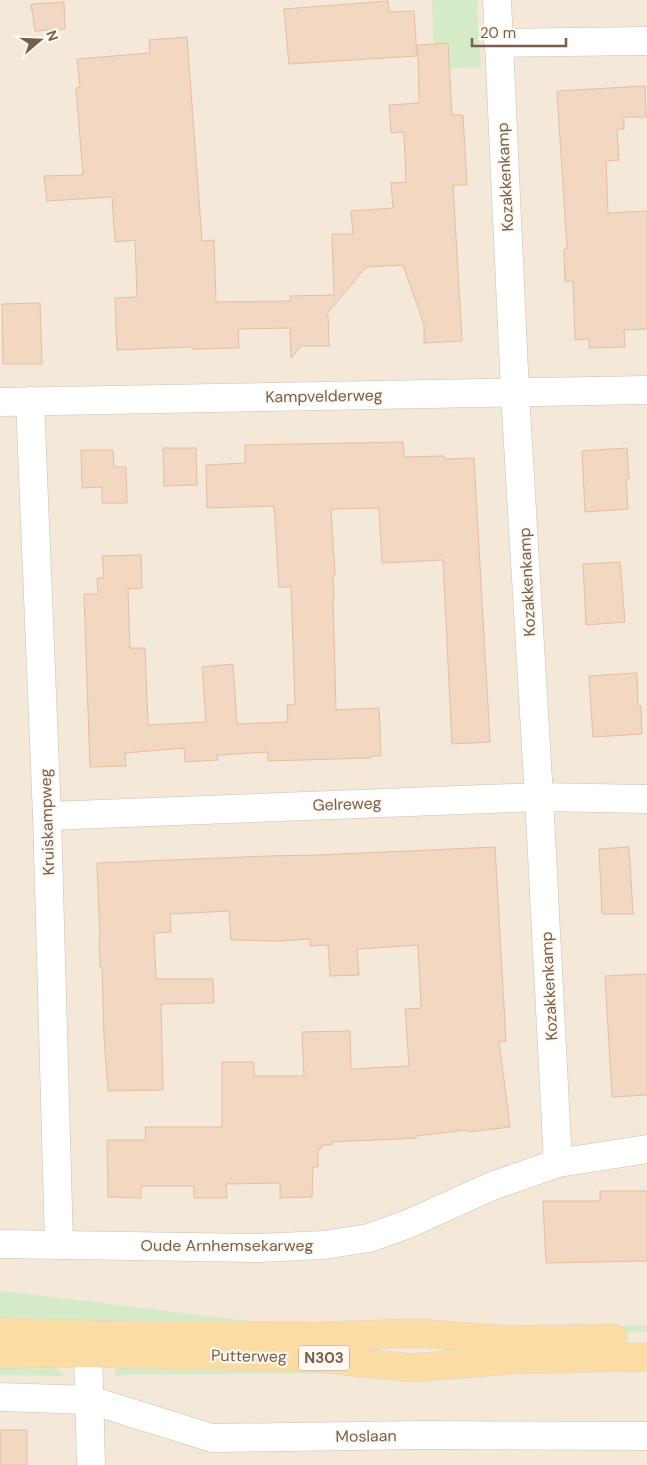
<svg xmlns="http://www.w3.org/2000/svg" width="647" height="1465" font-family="'DM Sans',sans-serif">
	<rect width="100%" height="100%" fill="#fcf6ea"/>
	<rect fill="#f4e8d8" x="0" y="0" width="647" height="1465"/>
	<g fill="#d5ebc8">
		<polygon points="432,0 477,0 481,67 435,69"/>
		<polygon points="0,1291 19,1293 256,1322 0,1323"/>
		<polygon points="647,1325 647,1332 615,1333 614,1326"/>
		<polygon points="52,1360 64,1376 0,1375 0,1362"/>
		<polygon points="117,1362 353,1373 114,1375"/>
	</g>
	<g fill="#f2d7c2" stroke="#e4bea2">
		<polygon points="388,1 389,12 414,11 417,56 289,64 284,9"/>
		<polygon points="64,2 65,29 35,31 31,4"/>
		<polygon points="187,37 202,241 214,240 216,302 290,301 290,296 334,295 332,234 353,234 351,211 393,208 391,183 406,182 404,132 391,133 389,105 419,103 418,45 448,43 452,115 463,115 467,185 453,185 462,341 424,343 424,325 403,265 366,267 325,316 328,316 329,346 301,346 291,358 290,328 238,329 239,348 192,349 192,347 117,350 115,298 137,297 135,240 115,242 112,197 47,201 44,176 83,175 76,88 80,87 77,59 150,53 149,40"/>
		<polygon points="645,86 646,117 624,117 624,129 617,129 619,160 606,161 608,213 647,211 647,329 624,330 625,347 589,348 589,339 575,340 573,281 565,282 564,249 567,249 557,91"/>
		<polygon points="40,303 42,364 3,364 2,304"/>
		<polygon points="403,442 404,457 444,456 444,459 474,458 490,742 452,744 443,560 382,563 379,508 331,509 335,576 333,576 334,599 333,599 336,710 379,708 381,756 370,756 370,758 268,761 268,752 217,755 218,760 185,762 184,748 125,753 126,766 90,767 84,594 98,594 97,578 104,578 102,556 141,555 142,588 128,589 130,648 145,648 148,725 206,722 202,667 233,664 237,724 288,722 287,705 295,704 291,587 279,587 274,506 207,508 206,465 245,463 245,445"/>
		<polygon points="163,448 196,448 197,485 164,486"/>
		<polygon points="627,448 629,479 626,479 628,509 585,512 582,451"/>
		<polygon points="81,450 113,450 114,467 126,467 127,503 102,503 102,487 82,488"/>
		<polygon points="620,562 625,622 586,625 583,564"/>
		<polygon points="637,673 638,706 641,706 642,734 593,737 589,676"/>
		<polygon points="495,847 506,1041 499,1041 510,1127 468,1132 467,1130 416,1136 416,1138 332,1142 332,1145 322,1145 322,1148 318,1149 318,1167 313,1167 312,1197 280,1198 280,1183 226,1184 227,1198 194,1198 194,1186 141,1186 141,1198 108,1197 107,1140 146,1140 145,1127 222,1127 222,1062 254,1062 254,1076 304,1076 302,1032 350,1031 351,1069 409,1066 405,1009 421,1008 418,945 357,949 359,975 330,976 328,945 310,946 310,939 281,941 231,940 229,911 170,914 171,932 154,933 156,979 213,979 214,1003 161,1004 163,1090 108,1091 104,1037 102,967 100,967 99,939 100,939 97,863 268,856 319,855"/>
		<polygon points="629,847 633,914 602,914 599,849"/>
		<polygon points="647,974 647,1095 612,1097 605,976"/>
		<polygon points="600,1191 647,1191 647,1261 546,1263 543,1201 600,1201"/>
		<rect x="0" y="1430" width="27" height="35"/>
	</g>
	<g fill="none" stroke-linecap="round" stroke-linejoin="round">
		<g stroke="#cfbeaf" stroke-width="29">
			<g id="minor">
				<polyline points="497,0 515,393 539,797 558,1163"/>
				<polyline points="498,43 647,41"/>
				<polyline points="30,401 47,816 59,1244"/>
				<polyline points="0,402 647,390"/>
				<polyline points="47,816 539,797 647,799"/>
				<polyline points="0,1244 258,1248 324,1245 369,1238 408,1224 492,1186 558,1163 647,1149"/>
				<polyline points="88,1353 91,1465"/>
				<polyline points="0,1397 90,1400 212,1438 423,1435 647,1436"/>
			</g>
		</g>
		<g stroke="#dcd5d1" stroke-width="29">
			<g id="primary">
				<polyline points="0,1332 115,1335 319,1336 417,1333 510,1340 613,1338"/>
				<polyline points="0,1354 88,1353 319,1358 412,1368 508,1360 647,1357"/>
			</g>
		</g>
		<use href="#minor" stroke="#fff" stroke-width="28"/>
		<use href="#primary" stroke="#fadca4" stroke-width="28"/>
	</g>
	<g text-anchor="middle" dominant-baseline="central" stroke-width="4" stroke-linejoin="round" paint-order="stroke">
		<rect fill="#fffaf1" stroke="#a08d7e" stroke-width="1" x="299" y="1345.5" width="50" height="25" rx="4"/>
		<g font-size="15" font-weight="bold" fill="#785e4d">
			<text x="324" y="1358">N303</text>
		</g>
		<g font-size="16" fill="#785e4d" stroke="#fffaf1">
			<text transform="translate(505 177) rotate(-93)">Kozakkenkamp</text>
			<text transform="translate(324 396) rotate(-1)">Kampvelderweg</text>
			<text transform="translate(527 582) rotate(-93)">Kozakkenkamp</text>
			<text transform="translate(347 804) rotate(-2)">Gelreweg</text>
			<text transform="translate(47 822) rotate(-92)">Kruiskampweg</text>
			<text transform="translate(549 986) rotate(-93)">Kozakkenkamp</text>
			<text x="227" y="1245">Oude Arnhemsekarweg</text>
			<text transform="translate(249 1356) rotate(1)">Putterweg</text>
			<text transform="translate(366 1436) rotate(-1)">Moslaan</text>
		</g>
	</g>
	<g transform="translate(40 40) rotate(71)" stroke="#fffaf1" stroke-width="4" paint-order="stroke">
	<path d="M0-4L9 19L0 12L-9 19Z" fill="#785e4d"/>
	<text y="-8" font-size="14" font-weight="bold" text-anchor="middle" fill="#785e4d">N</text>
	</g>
	<path d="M472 38v8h94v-8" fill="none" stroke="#785e4d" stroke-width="2.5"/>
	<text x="480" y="38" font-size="15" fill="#785e4d" stroke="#fffaf1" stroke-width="4" paint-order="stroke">20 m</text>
</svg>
